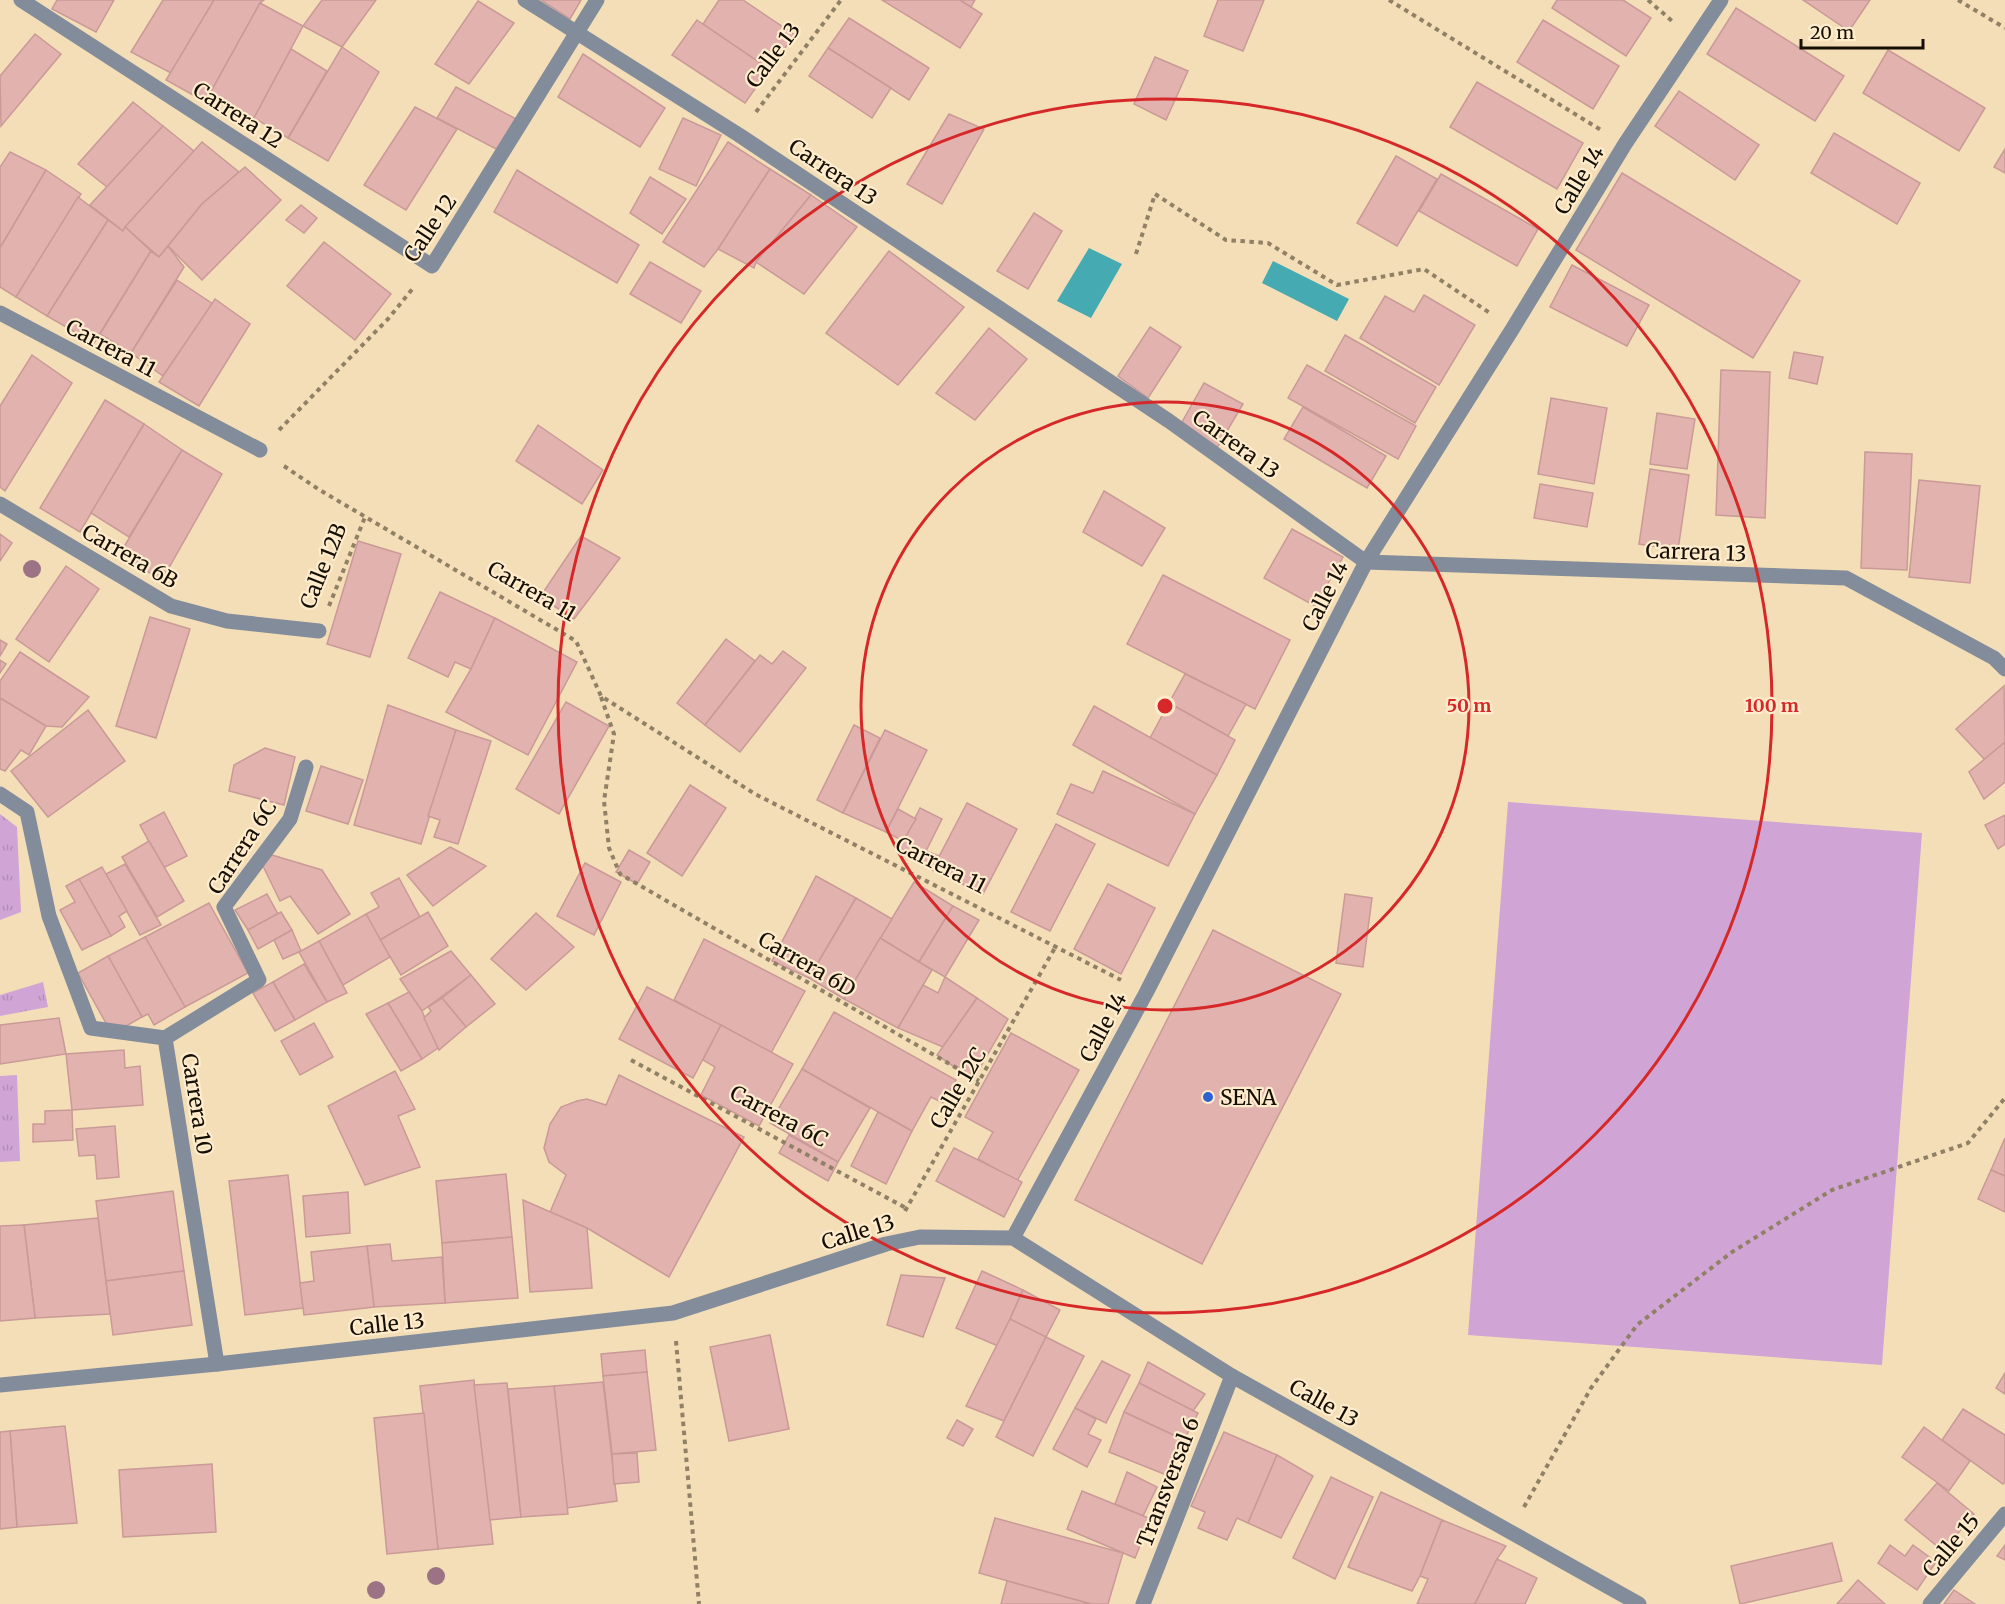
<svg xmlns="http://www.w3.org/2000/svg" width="2005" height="1604" font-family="Merriweather,serif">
	<defs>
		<pattern id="grass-tufts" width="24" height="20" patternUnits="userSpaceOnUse" patternTransform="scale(1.5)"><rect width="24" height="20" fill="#d0a5d5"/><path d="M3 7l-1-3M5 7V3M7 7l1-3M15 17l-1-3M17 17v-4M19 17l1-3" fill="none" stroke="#b28db5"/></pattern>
	</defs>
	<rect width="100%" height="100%" fill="#f4deb7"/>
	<g fill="url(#grass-tufts)">
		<polygon points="0,814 17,827 21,912 0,920"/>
		<polygon points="43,982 48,1007 0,1016 0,995"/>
		<polygon points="17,1075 20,1161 0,1162 0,1076"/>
	</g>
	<polygon fill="#d0a5d5" points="1508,802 1922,833 1882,1365 1468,1335"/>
	<g fill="#45aab2">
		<polygon points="1089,248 1122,264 1091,318 1057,301"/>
		<polygon points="1273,261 1349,299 1337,321 1262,283"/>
	</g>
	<g fill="#e2b2af" stroke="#c99a97" stroke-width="1.5">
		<polygon points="57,0 114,0 96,32 52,9"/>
		<polygon points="163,0 214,0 171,73 131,52"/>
		<polygon points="214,0 264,0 260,3 208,97 204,101 166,80"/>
		<polygon points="322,0 376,0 342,47 303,26"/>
		<polygon points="541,0 581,0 570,19"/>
		<polygon points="719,0 743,0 795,35 769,69 703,24"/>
		<polygon points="882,0 960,0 982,14 960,48"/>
		<polygon points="960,0 975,0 971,7"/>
		<polygon points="1218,0 1264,0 1243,51 1204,36"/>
		<polygon points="1557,0 1623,0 1651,18 1626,56 1552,8"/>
		<polygon points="1803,0 1870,0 1849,31"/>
		<polygon points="478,1 514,23 469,84 435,64"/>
		<polygon points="260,3 303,26 253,120 208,97"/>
		<polygon points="1736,8 1844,76 1815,121 1707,54"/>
		<polygon points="849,18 929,68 909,100 828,48"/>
		<polygon points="697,20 769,69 745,103 672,55"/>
		<polygon points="1543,20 1619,66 1593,109 1517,62"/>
		<polygon points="35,34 61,54 1,126 0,76"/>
		<polygon points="342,47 379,72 328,161 288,138"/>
		<polygon points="828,48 891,88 872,118 809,76"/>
		<polygon points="291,49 327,71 288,138 254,118"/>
		<polygon points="1888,50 1985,108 1959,151 1863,93"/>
		<polygon points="583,54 665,108 640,147 558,97"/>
		<polygon points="1155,57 1188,71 1166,120 1134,104"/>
		<polygon points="1477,82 1583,143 1557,189 1450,127"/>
		<polygon points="456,87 518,120 500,151 437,118"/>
		<polygon points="1679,91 1759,145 1735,180 1655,126"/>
		<polygon points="133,102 163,126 107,187 78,164"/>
		<polygon points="415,107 457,129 406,210 364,185"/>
		<polygon points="949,114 984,129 942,204 907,184"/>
		<polygon points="683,118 721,135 696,186 659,169"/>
		<polygon points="163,126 194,151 123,231 90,205"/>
		<polygon points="1834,133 1920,183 1897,224 1811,173"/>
		<polygon points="202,142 239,172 202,204 159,257 125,227"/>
		<polygon points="728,142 770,169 718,249 704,267 663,242"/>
		<polygon points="2005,149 2005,173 1994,167"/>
		<polygon points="10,152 46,170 0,248 0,167"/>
		<polygon points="1396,156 1437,179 1397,246 1357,223"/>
		<polygon points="245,167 281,200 202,280 168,246 202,204"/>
		<polygon points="770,169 811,195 756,262 754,268 718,249"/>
		<polygon points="46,170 81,194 16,297 0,287 0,248"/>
		<polygon points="517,170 639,245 617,283 494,212"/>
		<polygon points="1622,173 1800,281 1753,358 1576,250"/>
		<polygon points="1441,174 1538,229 1517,266 1419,211"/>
		<polygon points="650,177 686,199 662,234 630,213"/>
		<polygon points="811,195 857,227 804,294 756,262"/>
		<polygon points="78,197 108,220 47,316 16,297"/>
		<polygon points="301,205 317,218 304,233 286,220"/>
		<polygon points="1034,213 1062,231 1028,289 997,271"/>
		<polygon points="108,220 123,231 125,227 151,251 94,343 47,316"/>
		<polygon points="324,242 391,294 355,340 287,286"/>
		<polygon points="168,246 184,267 131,353 100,334 151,251 159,257"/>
		<polygon points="889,251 964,307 898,385 826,333"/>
		<polygon points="650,262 701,291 681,323 630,294"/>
		<polygon points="1572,265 1649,305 1627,346 1550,307"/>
		<polygon points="177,280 213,304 163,376 131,353"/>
		<polygon points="1424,295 1475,325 1439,385 1360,338 1385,296 1414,312"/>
		<polygon points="215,299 250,324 199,406 159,382"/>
		<polygon points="1150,327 1181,347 1148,398 1118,376"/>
		<polygon points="989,328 1027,359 975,420 936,393"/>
		<polygon points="1345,335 1436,387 1415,423 1325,371"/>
		<polygon points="1794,352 1823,357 1817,384 1789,378"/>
		<polygon points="32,355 72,383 5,491 0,487 0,406"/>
		<polygon points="1307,365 1416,426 1398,459 1288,398"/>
		<polygon points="1721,370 1770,372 1765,518 1716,515"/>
		<polygon points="1204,383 1243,404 1217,448 1182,422"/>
		<polygon points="1551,398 1607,408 1594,484 1538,474"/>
		<polygon points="105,400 144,424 80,532 40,508"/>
		<polygon points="1303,407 1386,456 1367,488 1284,439"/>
		<polygon points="1657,413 1695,419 1687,469 1650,464"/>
		<polygon points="144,424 182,450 129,537 91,513"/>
		<polygon points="538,425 603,470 582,504 516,461"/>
		<polygon points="182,450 222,474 162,580 119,555"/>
		<polygon points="1865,452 1912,454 1907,570 1861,568"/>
		<polygon points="1650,469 1689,475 1678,550 1639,544"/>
		<polygon points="1919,480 1980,486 1970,583 1909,577"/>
		<polygon points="1540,484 1593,493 1587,527 1534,518"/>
		<polygon points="1104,491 1165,528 1142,566 1083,532"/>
		<polygon points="1292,529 1343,557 1315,606 1264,578"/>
		<polygon points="0,534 12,543 0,561"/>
		<polygon points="581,536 620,558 574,619 540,597"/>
		<polygon points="358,541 401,554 370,657 327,644"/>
		<polygon points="66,566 99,589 49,662 16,639"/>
		<polygon points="1163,575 1290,640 1255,709 1127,644"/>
		<polygon points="440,592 495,618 471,669 455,662 448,677 408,658"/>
		<polygon points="150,617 190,629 156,738 116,726"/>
		<polygon points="495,618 577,662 528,755 446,712 471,669"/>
		<polygon points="726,639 755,661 705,725 677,703"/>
		<polygon points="0,640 7,644 0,656"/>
		<polygon points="783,651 806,668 740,752 705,725 760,655 772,664"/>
		<polygon points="20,652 89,697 62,727 46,726 0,698 0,681"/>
		<polygon points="0,660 6,664 0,673"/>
		<polygon points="1185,674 1246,704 1228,736 1169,703"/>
		<polygon points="2004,686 2005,742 1985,760 1956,729"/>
		<polygon points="0,698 46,726 29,755 21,750 5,771 0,769"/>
		<polygon points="566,702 609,726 559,814 516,789"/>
		<polygon points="1169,703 1235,740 1217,775 1150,738"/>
		<polygon points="388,705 456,730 421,844 354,825"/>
		<polygon points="1094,706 1217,775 1195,814 1073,745"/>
		<polygon points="88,710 125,761 48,817 11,771"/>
		<polygon points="854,725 880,738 843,813 817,800"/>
		<polygon points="456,730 491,741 458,844 434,837 440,820 428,816"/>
		<polygon points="885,730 927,750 886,832 843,813"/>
		<polygon points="2005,742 2005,782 1984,799 1969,772"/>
		<polygon points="265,748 295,757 284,805 229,791 234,765"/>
		<polygon points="321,766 363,780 348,824 306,811"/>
		<polygon points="1103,771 1195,814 1168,866 1057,814 1071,784 1093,793"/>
		<polygon points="690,785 726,808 682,876 647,853"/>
		<polygon points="967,803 1017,829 983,894 932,870"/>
		<polygon points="920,808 942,819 926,851 939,856 932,870 898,852"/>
		<polygon points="898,809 916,819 903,841 886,832"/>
		<polygon points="164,812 187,856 163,868 140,825"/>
		<polygon points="2005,815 2005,844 1998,849 1985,825"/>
		<polygon points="1056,824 1095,844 1050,931 1011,912"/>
		<polygon points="149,841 184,901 157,917 122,857"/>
		<polygon points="450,847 486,866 433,906 407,875"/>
		<polygon points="629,850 650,862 637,884 616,872"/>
		<polygon points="272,855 322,870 350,914 318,934 290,896 280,901 262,864"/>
		<polygon points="585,863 621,882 594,935 557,916"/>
		<polygon points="125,864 161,925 140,935 106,874"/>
		<polygon points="102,867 127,911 119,916 125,927 111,936 79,879"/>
		<polygon points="816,876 856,898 809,978 772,961"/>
		<polygon points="399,878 420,917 380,940 366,914 379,907 371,893"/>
		<polygon points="79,879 111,936 82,950 60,910 75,902 66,886"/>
		<polygon points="914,882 953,906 919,962 880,938"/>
		<polygon points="1108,884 1155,908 1121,974 1074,949"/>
		<polygon points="267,894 278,914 248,930 235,910"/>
		<polygon points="1345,894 1372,898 1363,967 1336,963"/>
		<polygon points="856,898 892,919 844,999 809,978"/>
		<polygon points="209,903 248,973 185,1007 145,937"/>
		<polygon points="953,906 979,920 945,977 919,962"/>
		<polygon points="281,912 292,930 258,949 248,930"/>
		<polygon points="428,912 448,946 401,975 380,940"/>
		<polygon points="536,913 574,947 526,990 491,959"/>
		<polygon points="366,914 390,957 343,985 319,941"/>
		<polygon points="292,930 301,951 283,959 274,940"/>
		<polygon points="1213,930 1341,994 1202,1264 1075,1200"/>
		<polygon points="145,937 185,1007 154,1025 148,1014 142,1017 108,956"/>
		<polygon points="880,938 932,970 898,1028 844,999"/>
		<polygon points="704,939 805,991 771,1053 674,1000"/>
		<polygon points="319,941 347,993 327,1002 299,952"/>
		<polygon points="451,951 471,975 422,1011 400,979"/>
		<polygon points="108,956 142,1017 112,1034 78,973"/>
		<polygon points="304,964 327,1002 295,1020 273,982"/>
		<polygon points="471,975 495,1004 466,1027 442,998"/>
		<polygon points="945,977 977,998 943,1047 898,1028 923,985 938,993"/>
		<polygon points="273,982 295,1020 275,1031 253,993"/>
		<polygon points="647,987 721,1025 693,1078 619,1039"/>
		<polygon points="409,992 422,1011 438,1048 422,1059 388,1003"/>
		<polygon points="442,998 466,1027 439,1050 424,1018 431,1011 428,1007"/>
		<polygon points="977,998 1008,1019 973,1080 937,1055"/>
		<polygon points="388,1003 422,1059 401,1071 366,1014"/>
		<polygon points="834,1012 956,1080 943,1103 931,1097 912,1131 802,1069"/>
		<polygon points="59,1018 66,1054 0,1064 0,1025"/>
		<polygon points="314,1023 333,1057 300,1075 281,1041"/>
		<polygon points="721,1025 793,1064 759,1126 701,1095 715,1067 703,1060"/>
		<polygon points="1011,1033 1079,1070 1017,1181 978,1159 993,1132 965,1117"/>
		<polygon points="124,1050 125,1068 140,1066 143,1105 72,1110 66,1054"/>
		<polygon points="802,1069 870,1108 838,1162 770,1123"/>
		<polygon points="395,1071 415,1109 398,1116 420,1167 365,1185 328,1106"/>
		<polygon points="619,1075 744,1137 669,1277 587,1228 550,1212 566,1175 549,1162 544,1148 550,1124 561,1107 577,1101 587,1099 606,1105"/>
		<polygon points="72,1110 73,1140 33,1142 33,1124 45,1124 45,1111"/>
		<polygon points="878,1112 912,1131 886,1184 851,1166"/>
		<polygon points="115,1126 119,1177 97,1179 95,1155 79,1156 76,1129"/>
		<polygon points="789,1135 838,1162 828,1181 779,1153"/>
		<polygon points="2005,1138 2005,1176 1991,1170"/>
		<polygon points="954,1148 1022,1182 1004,1217 936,1181"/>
		<polygon points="1991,1170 2005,1176 2005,1212 1978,1199"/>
		<polygon points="506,1174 512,1237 442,1243 436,1181"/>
		<polygon points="288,1175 303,1308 245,1315 229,1181"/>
		<polygon points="173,1191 184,1271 106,1281 96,1201"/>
		<polygon points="348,1192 350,1233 306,1237 303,1196"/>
		<polygon points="523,1200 587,1228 592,1288 530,1292"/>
		<polygon points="98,1218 110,1314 35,1318 24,1225"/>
		<polygon points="24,1225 35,1318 0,1321 0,1226"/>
		<polygon points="512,1237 518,1298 445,1303 442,1243"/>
		<polygon points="390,1244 392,1261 442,1257 445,1303 374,1307 367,1246"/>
		<polygon points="367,1246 374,1307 304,1315 300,1283 314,1281 311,1252"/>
		<polygon points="184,1271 192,1325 113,1335 106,1281"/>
		<polygon points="982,1271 1023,1290 998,1346 956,1328"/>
		<polygon points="901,1275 945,1278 923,1337 887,1325"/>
		<polygon points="1023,1290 1060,1310 1046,1337 1010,1319"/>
		<polygon points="1010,1319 1046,1337 1004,1421 966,1406"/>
		<polygon points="770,1335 789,1429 729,1441 710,1347"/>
		<polygon points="1046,1337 1084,1356 1033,1456 996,1437"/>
		<polygon points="645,1350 647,1372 603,1376 601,1354"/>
		<polygon points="1102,1361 1130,1375 1106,1423 1075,1408"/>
		<polygon points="1148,1362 1205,1394 1193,1411 1139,1383"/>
		<polygon points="647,1372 656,1450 612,1454 603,1376"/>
		<polygon points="2005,1373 2005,1394 1996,1388"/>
		<polygon points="474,1380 493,1544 438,1549 420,1386"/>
		<polygon points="603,1382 617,1501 567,1508 554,1386"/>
		<polygon points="507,1383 521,1517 490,1520 474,1385"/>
		<polygon points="1139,1383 1198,1413 1184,1440 1124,1412"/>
		<polygon points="554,1386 568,1514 521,1517 508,1389"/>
		<polygon points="1075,1408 1096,1419 1088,1434 1101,1440 1087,1467 1053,1449"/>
		<polygon points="1963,1409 2005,1435 2005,1482 2003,1484 1942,1440"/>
		<polygon points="1124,1412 1184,1440 1169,1476 1109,1452"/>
		<polygon points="424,1413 438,1549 387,1554 374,1418"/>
		<polygon points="957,1420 973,1429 963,1446 947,1438"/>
		<polygon points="65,1426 77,1523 17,1527 10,1431"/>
		<polygon points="1924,1427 1970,1461 1949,1491 1902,1457"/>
		<polygon points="10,1431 17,1527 0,1529 0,1432"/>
		<polygon points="1224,1432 1277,1455 1248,1523 1237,1518 1227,1540 1198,1528 1205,1512 1191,1506"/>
		<polygon points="637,1453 639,1482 614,1484 612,1454"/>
		<polygon points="1277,1455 1313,1476 1281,1538 1248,1523"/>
		<polygon points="212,1464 216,1532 123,1537 119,1470"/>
		<polygon points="1127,1472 1157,1487 1143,1516 1115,1504"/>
		<polygon points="1331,1477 1373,1497 1335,1579 1293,1558"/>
		<polygon points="1937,1483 1974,1514 1943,1551 1905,1520"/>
		<polygon points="1082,1491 1151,1519 1135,1558 1067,1529"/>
		<polygon points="1381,1492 1442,1520 1420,1576 1412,1591 1348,1567"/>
		<polygon points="995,1518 1123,1553 1108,1604 1091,1604 979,1573"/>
		<polygon points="1442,1520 1506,1546 1497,1559 1475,1604 1417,1604 1428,1579 1420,1576"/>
		<polygon points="1832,1543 1842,1581 1740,1604 1731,1566"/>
		<polygon points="1890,1545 1905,1556 1913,1545 1936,1562 1917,1590 1878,1563"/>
		<polygon points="2005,1545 2005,1560 1997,1556"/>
		<polygon points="1497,1559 1537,1578 1525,1604 1475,1604"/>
		<polygon points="1858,1580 1885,1604 1837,1604"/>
		<polygon points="1007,1581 1091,1604 1001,1604"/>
		<polygon points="1954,1590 1975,1604 1944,1604"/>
	</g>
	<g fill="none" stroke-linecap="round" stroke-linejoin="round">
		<g stroke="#908166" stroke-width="4" stroke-dasharray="4.5 4.5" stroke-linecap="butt">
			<polyline points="1389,0 1601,130"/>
			<polyline points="1648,0 1672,21"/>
			<polyline points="1958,0 2005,28"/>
			<polyline points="756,112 841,0"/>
			<polyline points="1136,254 1155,194 1226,240 1268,243 1337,285 1424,269 1490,313"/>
			<polyline points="279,430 388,319 414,287"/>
			<polyline points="284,466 318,489 576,641 601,696 755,794 1121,980"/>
			<polyline points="329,606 365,517"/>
			<polyline points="601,697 614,734 604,801 609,848 620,874 979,1081"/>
			<polyline points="631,1060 906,1208"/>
			<polyline points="905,1211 1056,946"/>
			<polyline points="676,1341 699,1604"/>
			<polyline points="1524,1507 1591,1388 1637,1325 1732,1252 1832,1190 1968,1143 2005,1098"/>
		</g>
		<polyline stroke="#838c9b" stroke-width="15" points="165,1038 259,980 224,907 290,819 306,767"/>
		<g stroke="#838c9b" stroke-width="15">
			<polyline points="21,0 432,266 597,0"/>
			<polyline points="525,0 739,135 1169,421 1366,562 1846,578 1994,658 2005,669"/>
			<polyline points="0,313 260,450"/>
			<polyline points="0,504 171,606 227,621 319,631"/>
			<polyline points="0,794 27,812 49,916 91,1028 165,1038 217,1364"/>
			<polyline points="1013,1238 1146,993 1366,562 1513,328 1625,144 1721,0"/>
			<polyline points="0,1385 217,1364 673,1313 886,1244 920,1237 1013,1238 1232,1376 1639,1604"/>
			<polyline points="1143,1604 1232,1376"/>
			<polyline points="1930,1604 2005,1514"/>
		</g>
	</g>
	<g fill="#9c7285">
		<circle cx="32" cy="569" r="9"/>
		<circle cx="436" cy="1576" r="9"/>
		<circle cx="376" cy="1590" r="9"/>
	</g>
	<g fill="none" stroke="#d62828" stroke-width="3">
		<circle cx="1165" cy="706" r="304"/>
		<circle cx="1165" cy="706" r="607"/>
	</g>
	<circle fill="#2d62d1" stroke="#feeccd" stroke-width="2" cx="1208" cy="1097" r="6"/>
	<g text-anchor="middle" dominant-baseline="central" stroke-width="4.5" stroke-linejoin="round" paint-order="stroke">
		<g font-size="21" fill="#150e02" stroke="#feeccd">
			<text transform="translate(773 55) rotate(-53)">Calle 13</text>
			<text transform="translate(238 115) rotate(33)">Carrera 12</text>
			<text transform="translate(833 172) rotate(34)">Carrera 13</text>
			<text transform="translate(1579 180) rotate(-59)">Calle 14</text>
			<text transform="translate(430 228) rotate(-56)">Calle 12</text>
			<text transform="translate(111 348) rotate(28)">Carrera 11</text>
			<text transform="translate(1236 444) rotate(36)">Carrera 13</text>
			<text transform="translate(1696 552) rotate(2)">Carrera 13</text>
			<text transform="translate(130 556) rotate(30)">Carrera 6B</text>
			<text transform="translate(323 566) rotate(-68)">Calle 12B</text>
			<text transform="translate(532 591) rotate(30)">Carrera 11</text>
			<text transform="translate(1325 596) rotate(-63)">Calle 14</text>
			<text transform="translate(242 847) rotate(-57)">Carrera 6C</text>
			<text transform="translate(941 865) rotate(27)">Carrera 11</text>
			<text transform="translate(807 964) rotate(30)">Carrera 6D</text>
			<text transform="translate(1103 1027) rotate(-62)">Calle 14</text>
			<text transform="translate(958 1088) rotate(-60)">Calle 12C</text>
			<text transform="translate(197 1104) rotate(81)">Carrera 10</text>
			<text transform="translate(779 1116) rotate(28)">Carrera 6C</text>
			<text transform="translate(858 1232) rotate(-17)">Calle 13</text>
			<text transform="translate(387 1324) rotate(-6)">Calle 13</text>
			<text transform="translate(1324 1403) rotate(29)">Calle 13</text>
			<text transform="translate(1168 1482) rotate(-69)">Transversal 6</text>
			<text transform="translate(1951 1545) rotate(-50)">Calle 15</text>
		</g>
		<g font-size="21" fill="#150e02" stroke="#feeccd" text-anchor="start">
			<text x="1220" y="1097">SENA</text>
		</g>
	</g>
	<circle cx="1165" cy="706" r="9" fill="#d62828" stroke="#feeccd" stroke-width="3"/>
	<g font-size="18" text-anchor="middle" font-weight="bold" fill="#d62828" stroke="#feeccd" stroke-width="4.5" stroke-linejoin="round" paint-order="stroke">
		<text x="1469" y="712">50 m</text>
		<text x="1772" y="712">100 m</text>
	</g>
	<path d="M1801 39v9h122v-9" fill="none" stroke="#150e02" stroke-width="3"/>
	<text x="1810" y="39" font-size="18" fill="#150e02" stroke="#feeccd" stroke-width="4.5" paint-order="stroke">20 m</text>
</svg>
